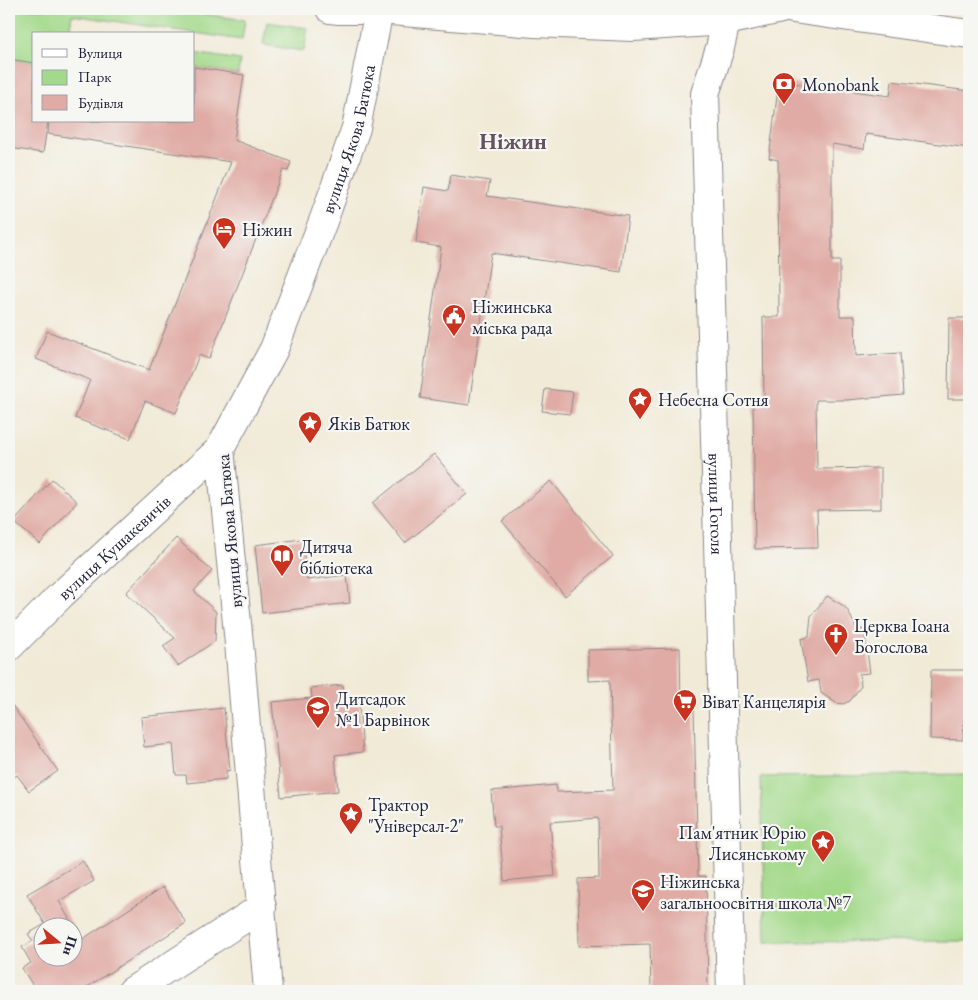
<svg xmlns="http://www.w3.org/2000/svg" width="978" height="1000" font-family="'EB Garamond',serif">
	<rect width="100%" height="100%" fill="#f6f6f2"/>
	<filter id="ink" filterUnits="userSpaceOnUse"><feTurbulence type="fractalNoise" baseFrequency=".02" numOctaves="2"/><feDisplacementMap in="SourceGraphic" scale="10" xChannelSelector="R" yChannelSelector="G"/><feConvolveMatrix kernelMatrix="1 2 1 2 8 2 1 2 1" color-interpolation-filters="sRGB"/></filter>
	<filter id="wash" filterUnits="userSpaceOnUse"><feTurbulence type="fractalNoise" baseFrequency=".0096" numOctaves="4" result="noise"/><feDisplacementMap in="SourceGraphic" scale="20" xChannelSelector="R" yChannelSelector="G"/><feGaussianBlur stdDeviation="1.12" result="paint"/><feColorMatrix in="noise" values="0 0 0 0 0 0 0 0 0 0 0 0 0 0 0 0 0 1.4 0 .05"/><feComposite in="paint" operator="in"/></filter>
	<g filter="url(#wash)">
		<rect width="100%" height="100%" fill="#f1ead7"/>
		<g fill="#a3d98a" stroke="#627e62">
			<polygon points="9,9 168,9 245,20 242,40 72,15 69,34 34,34 34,63 9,59"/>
			<polygon points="267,22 308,28 304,51 263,45"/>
			<polygon points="194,53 240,60 238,74 194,67"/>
			<polygon points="969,774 969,941 765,942 761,777"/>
		</g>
		<g id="blocks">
			<g fill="#e0aba4" fill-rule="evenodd">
				<polygon points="9,59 34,63 34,121 48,121 43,153 9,148"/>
				<polygon points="194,67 244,75 234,140 291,162 288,171 283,170 209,359 199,355 176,413 145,401 130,439 75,418 90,380 36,359 47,331 149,370 231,162 48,134 49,121 194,121"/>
				<polygon points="779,81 890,96 892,81 969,91 969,148 866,134 864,149 832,144 832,261 840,261 840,316 855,316 856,356 900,353 903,395 847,400 816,400 817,469 881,468 881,509 817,510 818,548 755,549 753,403 764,403 763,317 779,317 778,160 769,158"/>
				<polygon points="451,175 490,181 487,196 628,216 621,272 491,253 469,405 420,398 441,247 416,243 424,187 448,191"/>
				<polygon points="949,318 969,318 969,399 948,399"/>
				<polygon points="545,389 573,392 570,414 542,411"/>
				<polygon points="434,454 467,494 405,543 373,503"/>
				<polygon points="52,479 77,502 40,544 14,522"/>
				<polygon points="551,481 613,556 565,596 502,521"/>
				<polygon points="176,538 212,571 194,591 216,612 215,641 178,666 163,646 175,638 126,593"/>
				<polygon points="302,539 307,580 347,575 350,603 262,613 255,545"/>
				<polygon points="827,596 844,606 848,611 857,630 864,629 870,673 859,674 861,686 850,701 843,704 836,703 821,693 819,680 808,682 801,639 809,637 811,616"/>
				<polygon points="680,648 681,710 694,710 698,876 706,876 708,991 651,991 650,944 579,946 578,879 599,878 598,818 550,822 555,876 504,881 499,826 494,826 491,791 556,785 557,792 613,790 610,680 588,681 588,650"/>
				<polygon points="931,670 969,670 969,719 964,719 963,740 930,739"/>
				<polygon points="343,685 345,706 359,704 363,752 335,755 338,791 281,797 272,702 312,698 311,688"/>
				<polygon points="9,701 58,771 29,791 17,775 9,781"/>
				<polygon points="224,708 230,770 226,771 226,779 187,783 186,775 176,775 173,744 144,747 141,717"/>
				<path d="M83,861L94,881L59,901L81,940L163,887L186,923L81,991H36L22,968L31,963L22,947L33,941L28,934L45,924L27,894ZM42,928H72V958H42Z"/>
			</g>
		</g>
	</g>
	<g filter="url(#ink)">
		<use href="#blocks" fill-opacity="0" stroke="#8a8689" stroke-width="1"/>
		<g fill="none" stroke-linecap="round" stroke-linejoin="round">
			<g stroke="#8a8689" stroke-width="30">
				<g id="street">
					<path id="s1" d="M726,21L720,48L705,94L731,991"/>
					<polyline points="132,991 262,907"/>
				</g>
			</g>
			<g stroke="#8a8689" stroke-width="30">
				<g id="secondary">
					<path id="s2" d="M9,647L61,595L220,449"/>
					<path id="s3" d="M268,991L240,654L220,449L274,349L325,216L356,128L379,10"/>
				</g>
			</g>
			<g stroke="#8a8689" stroke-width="30">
				<g id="primary">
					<polyline points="330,9 339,10 379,10 534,23 633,27 726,21 781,9"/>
					<polyline points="793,9 969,34"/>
				</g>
			</g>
			<use href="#street" stroke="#fff" stroke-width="28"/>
			<use href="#secondary" stroke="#fff" stroke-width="28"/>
			<use href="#primary" stroke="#fff" stroke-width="28"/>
		</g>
	</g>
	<defs>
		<g id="bank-pin" transform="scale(1.25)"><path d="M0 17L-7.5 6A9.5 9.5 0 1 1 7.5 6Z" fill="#c8321e" stroke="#f6f6f2"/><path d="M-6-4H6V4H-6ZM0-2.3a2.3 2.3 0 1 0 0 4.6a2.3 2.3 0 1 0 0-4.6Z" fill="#fff"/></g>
		<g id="hotel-pin" transform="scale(1.25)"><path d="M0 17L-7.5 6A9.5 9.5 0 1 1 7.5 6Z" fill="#c8321e" stroke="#f6f6f2"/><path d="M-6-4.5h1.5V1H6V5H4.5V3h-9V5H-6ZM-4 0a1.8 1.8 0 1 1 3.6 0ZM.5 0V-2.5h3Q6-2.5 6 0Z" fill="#fff"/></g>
		<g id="civic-pin" transform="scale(1.25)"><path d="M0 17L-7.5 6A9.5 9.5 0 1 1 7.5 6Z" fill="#c8321e" stroke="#f6f6f2"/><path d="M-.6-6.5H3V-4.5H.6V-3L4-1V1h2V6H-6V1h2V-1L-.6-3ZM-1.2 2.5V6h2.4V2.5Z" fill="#fff"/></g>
		<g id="sight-pin" transform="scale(1.25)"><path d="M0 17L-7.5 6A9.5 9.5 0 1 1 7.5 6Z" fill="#c8321e" stroke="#f6f6f2"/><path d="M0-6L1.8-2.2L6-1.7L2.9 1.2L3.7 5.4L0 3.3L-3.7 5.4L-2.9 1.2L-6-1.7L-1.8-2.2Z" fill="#fff"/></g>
		<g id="library-pin" transform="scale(1.25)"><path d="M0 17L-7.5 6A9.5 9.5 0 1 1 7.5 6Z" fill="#c8321e" stroke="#f6f6f2"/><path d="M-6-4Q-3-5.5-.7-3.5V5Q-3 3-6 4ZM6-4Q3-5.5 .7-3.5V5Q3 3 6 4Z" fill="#fff"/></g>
		<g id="church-pin" transform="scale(1.25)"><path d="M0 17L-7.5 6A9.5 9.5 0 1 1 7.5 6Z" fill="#c8321e" stroke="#f6f6f2"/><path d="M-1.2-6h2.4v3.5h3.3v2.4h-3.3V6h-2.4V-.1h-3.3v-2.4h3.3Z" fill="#fff"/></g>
		<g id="supermarket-pin" transform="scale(1.25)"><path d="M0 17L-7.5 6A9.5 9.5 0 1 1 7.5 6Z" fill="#c8321e" stroke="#f6f6f2"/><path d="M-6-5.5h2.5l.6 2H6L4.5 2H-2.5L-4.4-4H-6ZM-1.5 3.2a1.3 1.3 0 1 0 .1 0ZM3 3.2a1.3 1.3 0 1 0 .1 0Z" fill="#fff"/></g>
		<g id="school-pin" transform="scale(1.25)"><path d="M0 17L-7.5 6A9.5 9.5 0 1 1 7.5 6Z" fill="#c8321e" stroke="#f6f6f2"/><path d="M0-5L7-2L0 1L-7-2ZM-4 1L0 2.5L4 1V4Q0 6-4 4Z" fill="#fff"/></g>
	</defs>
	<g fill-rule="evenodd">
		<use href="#bank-pin" x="784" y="84"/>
		<use href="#hotel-pin" x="224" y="229"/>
		<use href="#civic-pin" x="454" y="316"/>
		<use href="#sight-pin" x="640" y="399"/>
		<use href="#sight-pin" x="310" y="423"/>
		<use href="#library-pin" x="282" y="556"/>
		<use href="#church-pin" x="836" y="635"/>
		<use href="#supermarket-pin" x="685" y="701"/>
		<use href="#school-pin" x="318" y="708"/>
		<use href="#sight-pin" x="351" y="814"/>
		<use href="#sight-pin" x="823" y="842"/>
		<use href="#school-pin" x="643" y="891"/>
	</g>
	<g text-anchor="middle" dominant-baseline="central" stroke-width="4.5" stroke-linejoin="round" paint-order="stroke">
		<g font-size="18" fill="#22223b" stroke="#f6f6f2" text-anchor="start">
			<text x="802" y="84">Monobank</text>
			<text x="242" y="229">Ніжин</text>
			<text x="472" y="306">Ніжинська<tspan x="472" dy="21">міська рада</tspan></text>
			<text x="658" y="399">Небесна Сотня</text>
			<text x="328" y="423">Яків Батюк</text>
			<text x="300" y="546">Дитяча<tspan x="300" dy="21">бібліотека</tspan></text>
			<text x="854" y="625">Церква Іоана<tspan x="854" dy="21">Богослова</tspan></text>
			<text x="336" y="698">Дитсадок<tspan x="336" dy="21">№1 Барвінок</tspan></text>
			<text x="702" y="701">Віват Канцелярія</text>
			<text x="368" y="804">Трактор<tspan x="368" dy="21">"Універсал-2"</tspan></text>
			<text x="806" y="832" text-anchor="end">Пам'ятник Юрію<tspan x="806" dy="21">Лисянському</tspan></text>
			<text x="660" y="881">Ніжинська<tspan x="660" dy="21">загальноосвітня школа №7</tspan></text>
		</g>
		<g font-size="18" fill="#22223b" stroke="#f6f6f2">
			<text stroke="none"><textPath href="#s3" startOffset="881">вулиця Якова Батюка</textPath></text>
			<text stroke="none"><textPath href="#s1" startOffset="486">вулиця Гоголя</textPath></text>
			<text transform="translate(229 531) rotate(-95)">вулиця Якова Батюка</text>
			<text stroke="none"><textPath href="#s2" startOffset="145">вулиця Кушакевичів</textPath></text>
		</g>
		<g font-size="22" font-weight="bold" fill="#645260" stroke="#f6f6f2">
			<text x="513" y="141">Ніжин</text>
		</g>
	</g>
	<rect width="978" height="1000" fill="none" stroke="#f6f6f2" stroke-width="30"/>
	<rect x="32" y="32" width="162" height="90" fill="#f6f6f2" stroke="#a1a1a9"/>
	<rect x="42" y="49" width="25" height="8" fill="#ffffff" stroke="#a1a1a9"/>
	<text x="78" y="58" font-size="15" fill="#22223b">Вулиця</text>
	<rect x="42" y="70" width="25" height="15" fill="#a3d98a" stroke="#a1a1a9"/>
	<text x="78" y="82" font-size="15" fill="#22223b">Парк</text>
	<rect x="42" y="95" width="25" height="15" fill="#e0aba4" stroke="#a1a1a9"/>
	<text x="78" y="108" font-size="15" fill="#22223b">Будівля</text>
	<g transform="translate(58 942) rotate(108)"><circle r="24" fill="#f6f6f2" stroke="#a1a1a9"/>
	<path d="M0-4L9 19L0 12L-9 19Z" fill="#c8321e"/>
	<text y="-8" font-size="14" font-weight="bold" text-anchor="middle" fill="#22223b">Пн</text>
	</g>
</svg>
